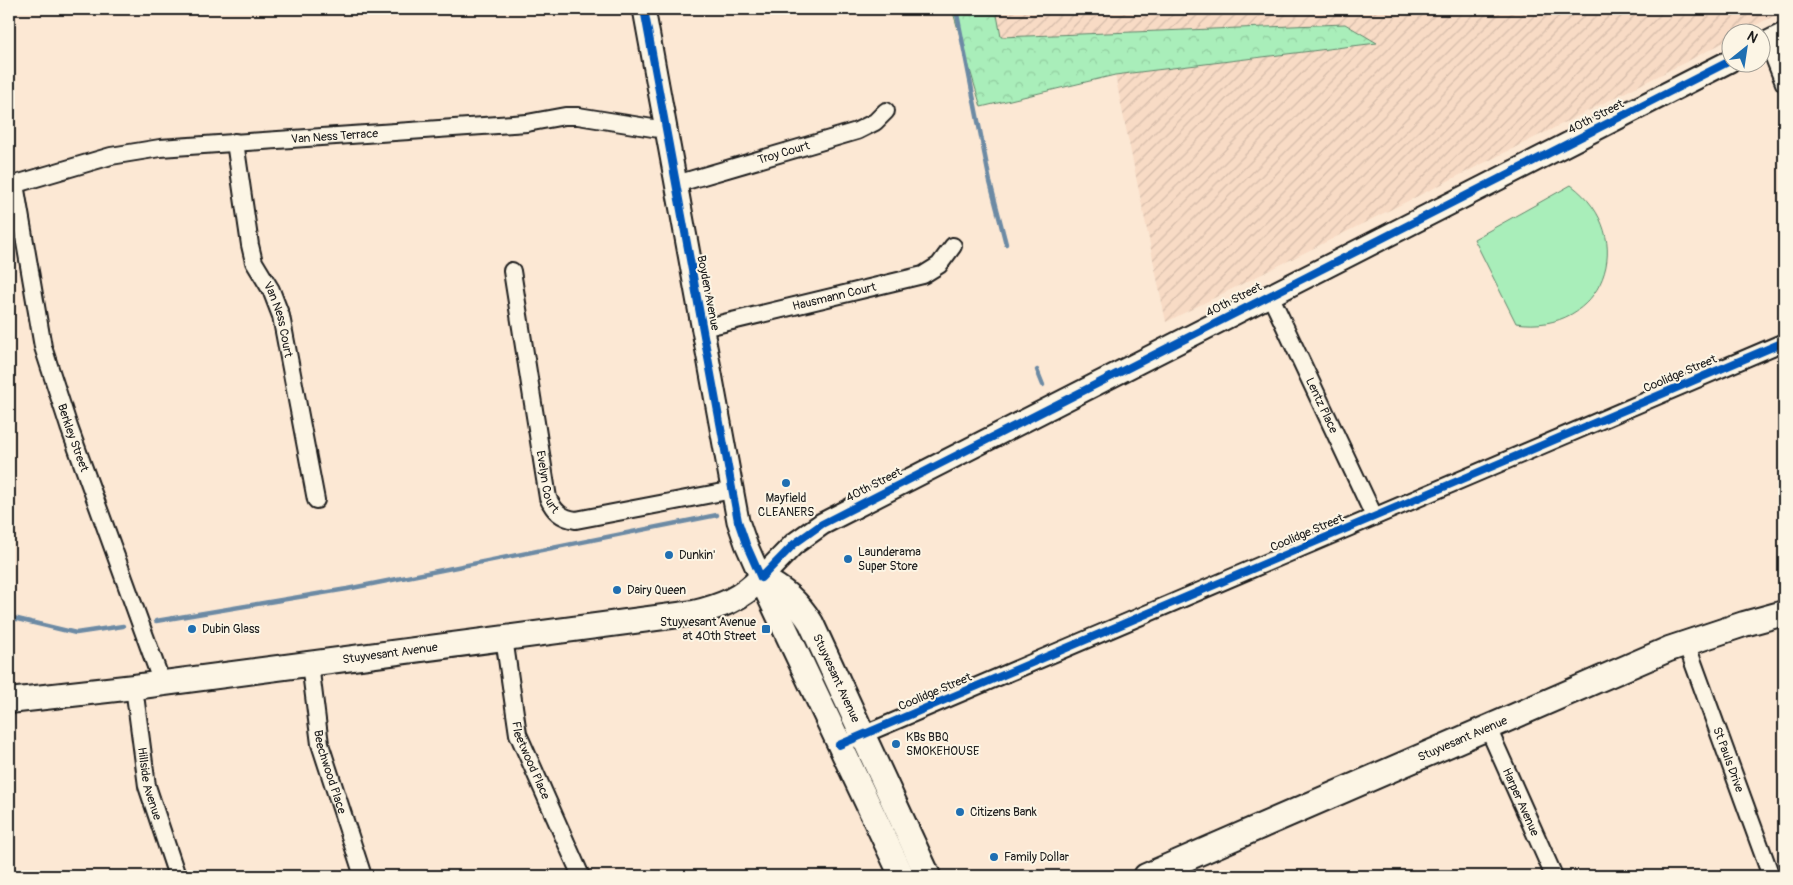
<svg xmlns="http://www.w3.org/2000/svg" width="1793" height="885" font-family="Pangolin,sans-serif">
	<defs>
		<pattern id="industrial-furrows" width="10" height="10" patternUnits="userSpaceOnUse" patternTransform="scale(1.25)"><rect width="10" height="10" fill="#f8dbc5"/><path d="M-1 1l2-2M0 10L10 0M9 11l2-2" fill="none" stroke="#d4bba9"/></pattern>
		<pattern id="forest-crowns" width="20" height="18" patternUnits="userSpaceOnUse" patternTransform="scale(1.25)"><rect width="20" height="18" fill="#a9eeba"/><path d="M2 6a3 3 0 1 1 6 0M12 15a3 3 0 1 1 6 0" fill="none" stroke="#91cc9f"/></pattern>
	</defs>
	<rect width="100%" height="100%" fill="#fce8d4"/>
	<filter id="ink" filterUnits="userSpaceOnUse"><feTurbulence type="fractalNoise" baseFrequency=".02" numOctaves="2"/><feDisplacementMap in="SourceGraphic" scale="10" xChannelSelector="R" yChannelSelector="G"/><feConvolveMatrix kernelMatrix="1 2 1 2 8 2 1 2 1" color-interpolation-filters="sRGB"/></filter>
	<g filter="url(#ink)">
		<polygon fill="url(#industrial-furrows)" points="996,9 1784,9 1784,11 1742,32 1730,32 1730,39 1686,62 1166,322 1115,75 1376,43 1345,24 1001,37"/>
		<polygon fill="url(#forest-crowns)" stroke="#62856b" points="952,9 996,9 1001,37 1345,24 1377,43 1115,75 981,107"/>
		<path fill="#a9eeba" stroke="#62856b" d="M1571,185C1641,237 1603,336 1516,323L1474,239Z"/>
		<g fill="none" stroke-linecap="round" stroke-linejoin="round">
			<g stroke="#6c8aa4" stroke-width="4.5">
				<polyline points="956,9 990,182 1006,244"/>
				<polyline points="1037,370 1043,385"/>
				<polyline points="9,617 76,633 123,626"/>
				<polyline points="156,621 347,589 717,515"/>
			</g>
			<g stroke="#1c1c1c" stroke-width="20">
				<g id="minor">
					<polyline points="1768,42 1784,83"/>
					<path id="s1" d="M235,142L250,245L254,262L271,290L281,316L316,500"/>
					<path id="s2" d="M15,184L43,347L69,427L162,683"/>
					<path id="s3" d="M676,184L857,131L875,122L886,111"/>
					<path id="s4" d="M9,186L111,156L160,148L527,123L565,116H578L665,130"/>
					<path id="s5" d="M512,271L548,498C554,511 561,518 576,520L733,490"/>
					<path id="s6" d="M1270,295L1374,516"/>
					<path id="s7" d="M703,328L923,275L939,265L953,246"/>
					<path id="s8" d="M504,638L518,734L581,876"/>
					<path id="s9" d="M1686,643L1771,876"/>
					<path id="s10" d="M310,664L320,744L363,876"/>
					<path id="s11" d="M134,687L147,786L177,876"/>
					<path id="s12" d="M1488,728L1554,876"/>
					<polyline points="853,739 1784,342"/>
				</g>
			</g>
			<g stroke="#1c1c1c" stroke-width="25">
				<g id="tertiary">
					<polyline points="644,9 738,521 746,544 761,578 794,544 822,524 1730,61"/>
					<polyline points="1760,46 1784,34"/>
				</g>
			</g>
			<g stroke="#1c1c1c" stroke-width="28">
				<g id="secondary">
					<path id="s13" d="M761,578C783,589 798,602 811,623L928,876"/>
					<polyline points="761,578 902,876"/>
					<path id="s14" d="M9,701L134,687L694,613C722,606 741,599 761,578"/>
					<path id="s15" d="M1146,876L1669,649L1744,624L1784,613"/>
				</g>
			</g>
			<use href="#minor" stroke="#fcf5e5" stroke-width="16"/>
			<use href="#tertiary" stroke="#fcf5e5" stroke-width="21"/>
			<use href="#secondary" stroke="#fcf5e5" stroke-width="24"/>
			<g stroke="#fcf5e5" stroke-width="11">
				<g id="cycleway">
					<polyline points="644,9 738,521 746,544 761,578 794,544 822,524 1730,61"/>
					<polyline points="839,745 1784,342"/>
				</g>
			</g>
			<use href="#cycleway" stroke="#0057b8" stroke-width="8"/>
		</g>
	</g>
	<g fill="#1f6fb2" stroke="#fcf5e5" stroke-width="2">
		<circle cx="786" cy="483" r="5"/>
		<circle cx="669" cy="555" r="5"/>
		<circle cx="848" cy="559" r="5"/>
		<circle cx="617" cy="590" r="5"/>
		<circle cx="192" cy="629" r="5"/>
		<rect x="761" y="624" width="10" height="10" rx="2.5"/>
		<circle cx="896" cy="744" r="5"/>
		<circle cx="960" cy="812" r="5"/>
		<circle cx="994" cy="857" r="5"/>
	</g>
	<g text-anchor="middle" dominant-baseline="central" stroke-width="4" stroke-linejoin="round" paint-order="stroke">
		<g font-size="12" fill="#1c1c1c" stroke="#fcf5e5">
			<text transform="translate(1596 117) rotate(-27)">40th Street</text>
			<text stroke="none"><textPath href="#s4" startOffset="331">Van Ness Terrace</textPath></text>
			<text stroke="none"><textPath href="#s3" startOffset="112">Troy Court</textPath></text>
			<text transform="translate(708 293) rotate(79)">Boyden Avenue</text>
			<text stroke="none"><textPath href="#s7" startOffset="135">Hausmann Court</textPath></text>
			<text transform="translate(1234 300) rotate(-27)">40th Street</text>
			<text stroke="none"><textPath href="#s1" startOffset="185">Van Ness Court</textPath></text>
			<text transform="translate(1680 374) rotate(-23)">Coolidge Street</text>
			<text stroke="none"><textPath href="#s6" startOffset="122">Lentz Place</textPath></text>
			<text stroke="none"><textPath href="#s2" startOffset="261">Berkley Street</textPath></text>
			<text stroke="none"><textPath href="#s5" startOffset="214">Evelyn Court</textPath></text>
			<text transform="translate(874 485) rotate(-27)">40th Street</text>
			<text transform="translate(1307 533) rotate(-23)">Coolidge Street</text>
			<text stroke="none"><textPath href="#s14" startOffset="384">Stuyvesant Avenue</textPath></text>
			<text stroke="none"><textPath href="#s13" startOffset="129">Stuyvesant Avenue</textPath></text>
			<text transform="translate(935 692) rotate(-23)">Coolidge Street</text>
			<text stroke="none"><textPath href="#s15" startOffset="345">Stuyvesant Avenue</textPath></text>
			<text stroke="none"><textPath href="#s8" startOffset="126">Fleetwood Place</textPath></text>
			<text stroke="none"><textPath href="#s9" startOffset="124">St Pauls Drive</textPath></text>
			<text stroke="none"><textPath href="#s10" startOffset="110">Beechwood Place</textPath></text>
			<text stroke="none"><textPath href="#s11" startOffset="98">Hillside Avenue</textPath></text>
			<text stroke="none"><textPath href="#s12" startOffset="81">Harper Avenue</textPath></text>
		</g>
		<g font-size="12" fill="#1c1c1c" stroke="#fcf5e5" text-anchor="start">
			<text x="786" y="498" text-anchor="middle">Mayfield<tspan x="786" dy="14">CLEANERS</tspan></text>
			<text x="858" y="552">Launderama<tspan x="858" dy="14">Super Store</tspan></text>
			<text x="679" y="555">Dunkin'</text>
			<text x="627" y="590">Dairy Queen</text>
			<text x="756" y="622" text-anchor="end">Stuyvesant Avenue<tspan x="756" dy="14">at 40th Street</tspan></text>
			<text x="202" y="629">Dubin Glass</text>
			<text x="906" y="737">KBs BBQ<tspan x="906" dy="14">SMOKEHOUSE</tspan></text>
			<text x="970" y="812">Citizens Bank</text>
			<text x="1004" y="857">Family Dollar</text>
		</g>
	</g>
	<rect width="1793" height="885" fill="none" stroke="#fcf5e5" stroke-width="30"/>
	<rect x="15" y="15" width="1763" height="855" fill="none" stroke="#1c1c1c" stroke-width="2" filter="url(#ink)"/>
	<g transform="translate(1746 48) rotate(30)"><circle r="24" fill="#fcf5e5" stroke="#a29e95"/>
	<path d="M0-4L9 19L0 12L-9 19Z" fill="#1f6fb2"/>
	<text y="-8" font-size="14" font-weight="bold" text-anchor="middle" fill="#1c1c1c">N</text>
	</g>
</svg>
